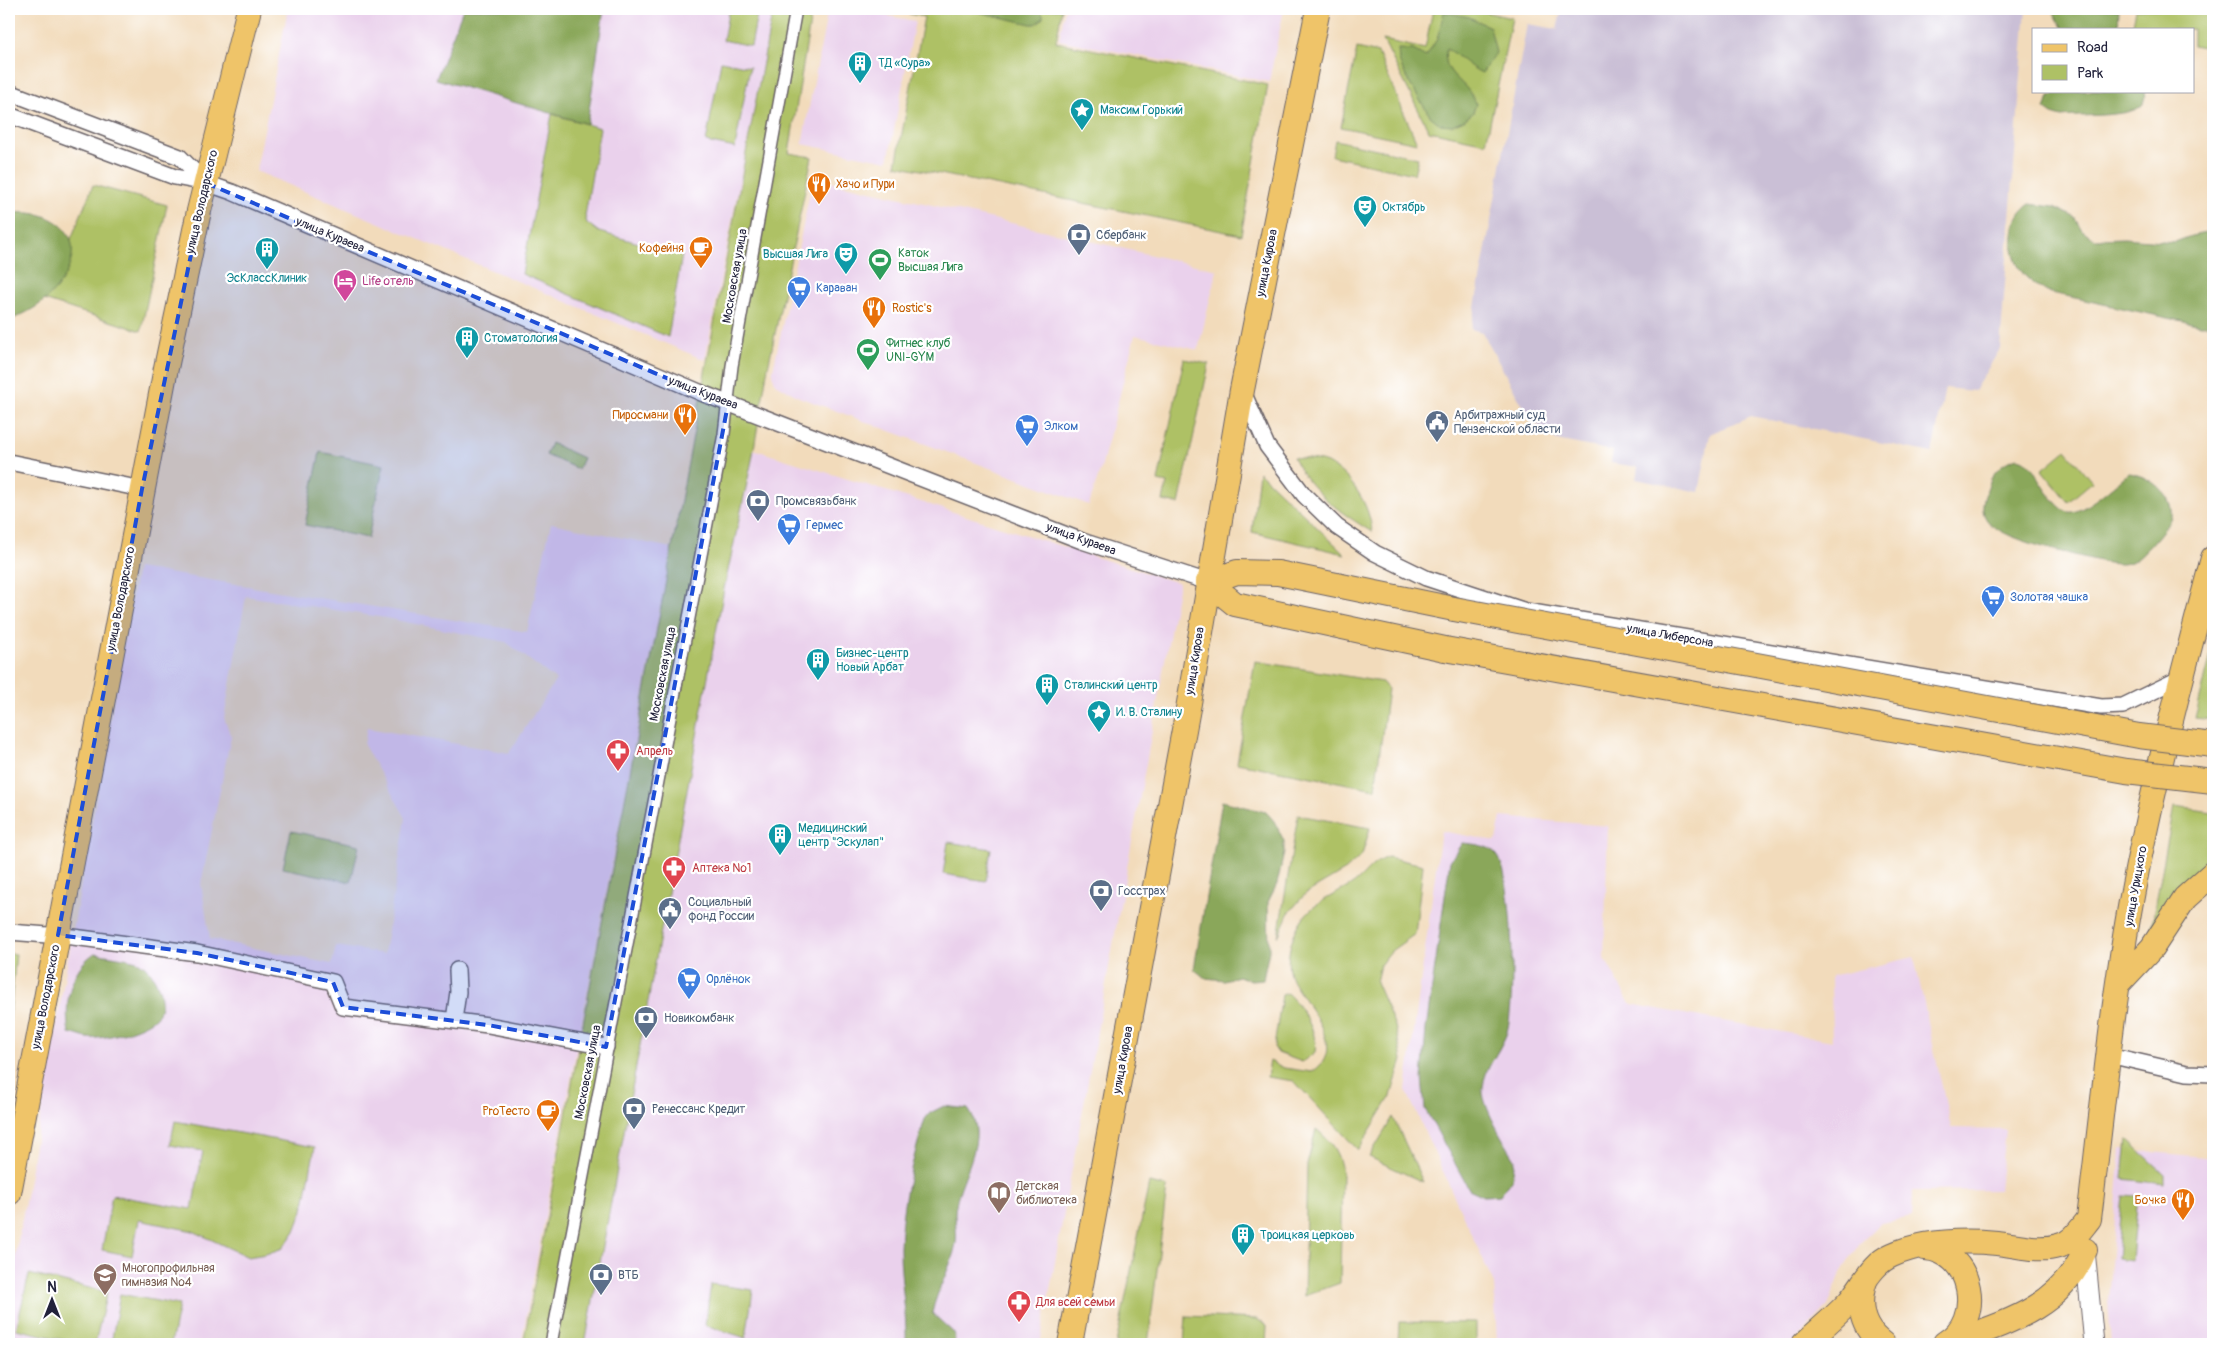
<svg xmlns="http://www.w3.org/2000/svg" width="2222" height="1353" font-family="Pangolin,sans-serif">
	<rect width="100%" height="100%" fill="#fff"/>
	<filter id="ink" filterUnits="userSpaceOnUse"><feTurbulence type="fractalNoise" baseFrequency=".02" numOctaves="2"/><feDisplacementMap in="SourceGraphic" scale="10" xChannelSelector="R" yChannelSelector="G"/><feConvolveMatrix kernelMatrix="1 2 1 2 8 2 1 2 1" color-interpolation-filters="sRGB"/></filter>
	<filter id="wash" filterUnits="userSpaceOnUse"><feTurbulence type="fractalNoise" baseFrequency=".0096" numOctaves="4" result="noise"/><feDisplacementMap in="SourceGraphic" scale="20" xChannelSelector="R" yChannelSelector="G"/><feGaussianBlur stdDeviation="1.12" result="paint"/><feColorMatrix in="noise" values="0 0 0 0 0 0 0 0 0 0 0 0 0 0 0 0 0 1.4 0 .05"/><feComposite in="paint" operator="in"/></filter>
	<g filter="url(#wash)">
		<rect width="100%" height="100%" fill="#f2dbbb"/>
		<g fill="#ead1ec" fill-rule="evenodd">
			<polygon points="288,9 773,9 705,360 256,171"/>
			<polygon points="828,9 851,9 915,21 888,161 802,144"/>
			<polygon points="1065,9 1284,9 1269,82 1059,40"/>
			<polygon points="813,178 1217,270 1198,350 1135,335 1102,465 1089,505 799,397 776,384 772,375"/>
			<polygon points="746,447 1179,583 1040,1344 582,1344"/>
			<path d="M551,523L671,548L521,1344H9V1293L137,568L527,632ZM246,596L386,618L506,642L556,680L509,753L367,728L364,745L406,818L384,954L336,946L332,964L210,939L201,884L231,736L224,718Z"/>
			<polygon points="1501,817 1608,826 1604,957 1630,1004 1832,1041 1831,976 1914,957 1951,1128 2005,1129 1999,1190 1913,1191 1912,1217 1881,1223 1859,1244 1841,1273 1828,1306 1792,1344 1497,1344 1494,1284 1406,1090 1441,831 1496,841"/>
			<polygon points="2121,1149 2213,1158 2213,1344 2111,1344 2108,1300"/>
		</g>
		<polygon fill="#cabfd6" points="1562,9 2026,9 2000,349 1974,391 1945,388 1932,453 1751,416 1710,434 1699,492 1636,479 1638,467 1611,463 1613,451 1556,440 1530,419 1482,332 1471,329 1527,24 1557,29"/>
		<g fill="#aec165" stroke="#687250">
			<polygon points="729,9 758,9 751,46 723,40"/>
			<polygon points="773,9 812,9 789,153 812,157 767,372 752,460 724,589 585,1344 523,1344"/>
			<polygon points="885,9 1062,9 1056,42 1268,85 1241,235 896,165 924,17"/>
			<polygon points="1433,9 1471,9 1512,18 1486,143 1429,131 1383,40 1425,49"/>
			<polygon points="2136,9 2213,9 2213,49 2193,45 2193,29 2132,29"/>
			<polygon points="1357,48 1378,53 1417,143 1341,127"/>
			<polygon points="721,61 750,67 735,148 706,142"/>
			<polygon points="552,114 600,128 585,216 587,223 599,232 682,255 668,337 522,274"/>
			<polygon points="1335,140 1418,158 1414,174 1332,156"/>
			<polygon points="93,185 167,205 141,331 41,299 69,244"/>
			<polygon points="1184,359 1209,364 1179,504 1163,501 1167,483 1158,481"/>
			<polygon points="551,443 583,458 578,469 546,455"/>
			<polygon points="2066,450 2092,482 2068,502 2042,470"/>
			<polygon points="320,452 384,465 368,538 305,525"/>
			<path d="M1293,457C1303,459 1318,459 1327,463C1352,476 1370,505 1372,532C1341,513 1309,491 1293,457Z"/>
			<polygon points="1259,472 1345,554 1252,532"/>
			<polygon points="2213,647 2213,720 2195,718"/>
			<polygon points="1255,661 1382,682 1388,689 1375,789 1237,763"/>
			<polygon points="2174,807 2213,812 2213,862 2151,929"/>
			<polygon points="1298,815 1370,828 1362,855 1346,870 1305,894 1288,914 1278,937"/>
			<polygon points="291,831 359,845 351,882 283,868"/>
			<polygon points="948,842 991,849 986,881 943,874"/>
			<path d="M1388,857L1423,865L1415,934L1391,951L1380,965L1376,982L1395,1026L1402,1060L1391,1096L1358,1150L1294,1081L1267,1077L1270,1061L1284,1068L1312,1072C1350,1048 1304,1004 1292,980C1283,962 1292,933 1303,918C1314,903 1334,895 1350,886C1366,876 1369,863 1388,857Z"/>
			<polygon points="9,953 16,954 9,1028"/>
			<path d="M1287,993C1301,1006 1319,1033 1315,1052L1302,1062L1278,1053L1274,1047L1282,995Z"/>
			<polygon points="1393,1117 1423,1182 1369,1157"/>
			<polygon points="175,1121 315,1147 303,1210 295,1231 283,1248 266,1254 248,1257 193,1231 139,1220 132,1256 102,1250 112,1195 192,1209 203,1151 170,1145"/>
			<path d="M1316,1129C1332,1142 1339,1153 1342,1172L1340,1283L1304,1296L1307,1165Z"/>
			<polygon points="2127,1139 2165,1174 2165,1184 2123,1179"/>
			<polygon points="1149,1183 1167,1187 1148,1344 1116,1344"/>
			<polygon points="2123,1195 2138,1196 2132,1260 2117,1258"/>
			<polygon points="29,1274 107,1292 95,1344 81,1344 16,1329"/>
			<polygon points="711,1284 753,1290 746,1338 705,1325"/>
			<polygon points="120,1294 179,1305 171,1344 111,1344"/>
			<polygon points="1186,1316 1257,1319 1267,1326 1266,1344 1184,1344"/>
			<polygon points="1399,1322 1476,1323 1476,1344 1398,1344"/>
		</g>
		<g fill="#8aa75a" stroke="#56644a">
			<polygon points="463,9 604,9 587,124 436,79"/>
			<polygon points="977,9 1038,9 1043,14 1043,18 1036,24 1031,24 978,12"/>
			<polygon points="2052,9 2119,9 2118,29 2063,29"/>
			<path d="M1444,12L1469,17L1490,27L1496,53L1482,73C1468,67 1459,55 1446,49C1441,76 1468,80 1476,104L1473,113L1464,120L1452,125L1440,124L1430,116L1408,81L1399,61L1398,49L1413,50L1426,57L1437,39Z"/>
			<path d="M2059,91H2145C2146,97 2146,102 2141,106C2130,117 2080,115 2062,117L2052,114L2045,109L2049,98Z"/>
			<path d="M2030,204L2054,207L2074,217L2082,230L2095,239L2124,238L2175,242L2191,236L2206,233L2213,235V324L2201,325L2047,292C2038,286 2028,281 2022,272C2008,254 2009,217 2030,204Z"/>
			<path d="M9,212C21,213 36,212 47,217C89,235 72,276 45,300C35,309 21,315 9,321Z"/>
			<path d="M2018,458C2030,461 2033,469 2039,479C2045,488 2058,510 2069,512C2082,515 2118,481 2129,473C2148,475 2174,494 2171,516C2170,525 2140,559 2131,562C2124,565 2116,564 2108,563C2082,556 1996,541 1985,517C1980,506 1985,495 1989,484C1993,471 2005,460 2018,458Z"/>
			<polygon points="1222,801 1266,812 1274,821 1284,841 1284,853 1277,884 1268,902 1269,951 1263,979 1251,980 1238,976 1224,980 1205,978 1194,969"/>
			<path d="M1462,843C1473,844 1490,845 1497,855C1514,876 1516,1008 1506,1035C1499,1053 1485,1067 1483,1087C1480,1103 1506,1145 1515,1159L1512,1179L1500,1195L1484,1196L1469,1189L1425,1109L1422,1078L1426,1029L1450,861Z"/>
			<path d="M95,953C108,956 124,957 137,961C155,968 171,1006 154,1019C140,1030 104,1040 87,1038C81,1037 75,1034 69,1033C64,1005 69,969 95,953Z"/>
			<path d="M944,1106L968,1109C990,1138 961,1175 956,1205C953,1217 958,1231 956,1243C952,1266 937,1289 932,1313L954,1333L955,1344H906C907,1312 900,1280 900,1248C901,1204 912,1161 925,1119L930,1113Z"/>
		</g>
	</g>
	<g filter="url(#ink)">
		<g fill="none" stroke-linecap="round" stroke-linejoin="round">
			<g stroke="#6b6368" stroke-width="14">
				<polyline id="pedestrian" points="551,1344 724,434 732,366 796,9"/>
			</g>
			<g stroke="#6b6368" stroke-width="18">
				<g id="minor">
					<polyline points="9,92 180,157 206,183"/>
					<polyline points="9,115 175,177 206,183 232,192 704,394 1082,541 1208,582"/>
					<polyline points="1243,392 1267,446 1304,495 1337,527 1375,553 1426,578 1526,611 2101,707 2123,706 2181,678"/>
					<polyline points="9,462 142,489"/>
					<polyline points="9,932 73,937 197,953 333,982 343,1007 488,1025 606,1047"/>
					<polyline points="454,1020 458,992 457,970"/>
					<polyline points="2109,1055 2187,1073 2213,1074"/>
				</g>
			</g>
			<g stroke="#6b6368" stroke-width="21">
				<polyline id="tertiary" points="2085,1250 2094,1344"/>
			</g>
			<g stroke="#6b6368" stroke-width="26">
				<g id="primary">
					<polyline points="1208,582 1237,572 1278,573 1454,609"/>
					<polyline points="1208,582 1235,604 1445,649"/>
					<polyline points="2119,983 2152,948 2185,898 2213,873"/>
					<polyline points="9,1193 166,368 199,211 249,9"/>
					<path d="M1925,1248C1973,1251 1985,1320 1945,1343"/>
					<path d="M1865,1281C1857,1305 1861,1328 1883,1344"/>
					<polyline points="1070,1344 1189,703 1242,390 1318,9"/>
					<path d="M1804,1344C1819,1330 1835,1317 1849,1302C1863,1286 1871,1264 1892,1255C1924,1241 1963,1240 1997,1243C2017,1245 2038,1252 2058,1246C2072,1243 2080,1230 2089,1219C2103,1103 2114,985 2137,870C2158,765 2186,661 2213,558"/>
					<path d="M1947,1344C2002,1324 2062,1309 2085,1250"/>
				</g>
			</g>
			<use href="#pedestrian" stroke="#fff" stroke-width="11"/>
			<use href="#minor" stroke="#fff" stroke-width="15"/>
			<use href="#tertiary" stroke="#fff" stroke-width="19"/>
			<use href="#primary" stroke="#efc469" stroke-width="24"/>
			<g stroke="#6b6368" stroke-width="26" stroke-linecap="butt">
				<g id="primary-bridge">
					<polyline points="1454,609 2139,736 2213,745"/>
					<polyline points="1445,649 2126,771 2213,781"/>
				</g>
			</g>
			<use href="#primary-bridge" stroke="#efc469" stroke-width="24"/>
		</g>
	</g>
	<path fill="#1d4ed8" fill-opacity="0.2" stroke="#1d4ed8" stroke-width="4" stroke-dasharray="10 6" stroke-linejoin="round" d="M206,183L728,404L606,1047L488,1025L343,1007L333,982L197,953L58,935L142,489Z"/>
	<defs>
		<g id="building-pin" transform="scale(1.25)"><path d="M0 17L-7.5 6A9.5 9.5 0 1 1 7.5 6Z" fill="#0f9aa8" stroke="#fff"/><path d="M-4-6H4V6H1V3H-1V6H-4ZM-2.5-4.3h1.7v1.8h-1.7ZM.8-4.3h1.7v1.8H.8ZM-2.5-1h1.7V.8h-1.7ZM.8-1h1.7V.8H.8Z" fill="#fff"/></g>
		<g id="sight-pin" transform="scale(1.25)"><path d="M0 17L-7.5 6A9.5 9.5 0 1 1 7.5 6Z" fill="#0f9aa8" stroke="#fff"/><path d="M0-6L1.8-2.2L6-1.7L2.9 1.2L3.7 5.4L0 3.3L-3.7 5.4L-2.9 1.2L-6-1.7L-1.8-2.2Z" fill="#fff"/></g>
		<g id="restaurant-pin" transform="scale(1.25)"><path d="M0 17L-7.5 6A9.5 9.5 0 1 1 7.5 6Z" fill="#e8710a" stroke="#fff"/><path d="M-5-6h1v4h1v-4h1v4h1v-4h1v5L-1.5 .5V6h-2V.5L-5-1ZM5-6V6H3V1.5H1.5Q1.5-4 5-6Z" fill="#fff"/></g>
		<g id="theatre-pin" transform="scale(1.25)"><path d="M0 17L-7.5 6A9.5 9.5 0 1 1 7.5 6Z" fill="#0f9aa8" stroke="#fff"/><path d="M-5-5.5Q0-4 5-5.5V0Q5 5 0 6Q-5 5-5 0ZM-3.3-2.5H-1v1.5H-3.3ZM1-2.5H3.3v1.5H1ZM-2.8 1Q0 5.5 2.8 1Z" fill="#fff"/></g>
		<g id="bank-pin" transform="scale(1.25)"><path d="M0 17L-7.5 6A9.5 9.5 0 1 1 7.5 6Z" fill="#5c6f8a" stroke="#fff"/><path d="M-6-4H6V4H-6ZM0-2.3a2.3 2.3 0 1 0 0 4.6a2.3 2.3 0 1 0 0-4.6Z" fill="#fff"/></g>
		<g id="cafe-pin" transform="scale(1.25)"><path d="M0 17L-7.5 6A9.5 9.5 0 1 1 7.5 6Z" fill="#e8710a" stroke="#fff"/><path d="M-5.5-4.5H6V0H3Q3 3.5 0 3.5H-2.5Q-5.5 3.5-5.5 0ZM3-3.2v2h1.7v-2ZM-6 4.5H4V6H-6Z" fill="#fff"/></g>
		<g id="stadium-pin" transform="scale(1.25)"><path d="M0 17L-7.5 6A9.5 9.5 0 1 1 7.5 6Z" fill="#2e9e5b" stroke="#fff"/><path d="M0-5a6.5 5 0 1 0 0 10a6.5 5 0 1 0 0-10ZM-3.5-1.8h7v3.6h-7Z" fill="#fff"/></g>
		<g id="hotel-pin" transform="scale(1.25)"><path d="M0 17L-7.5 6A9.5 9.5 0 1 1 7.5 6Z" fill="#d1479c" stroke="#fff"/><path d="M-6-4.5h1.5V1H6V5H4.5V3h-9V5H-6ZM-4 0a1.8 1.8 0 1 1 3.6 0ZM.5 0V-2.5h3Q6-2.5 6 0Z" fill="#fff"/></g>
		<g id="supermarket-pin" transform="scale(1.25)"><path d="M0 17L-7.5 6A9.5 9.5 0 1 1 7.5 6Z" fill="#3f7fe0" stroke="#fff"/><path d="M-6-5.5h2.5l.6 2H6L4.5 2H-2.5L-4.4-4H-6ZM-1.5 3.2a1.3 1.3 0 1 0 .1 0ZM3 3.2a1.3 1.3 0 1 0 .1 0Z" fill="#fff"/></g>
		<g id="civic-pin" transform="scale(1.25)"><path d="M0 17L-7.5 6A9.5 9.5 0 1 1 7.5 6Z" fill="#5c6f8a" stroke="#fff"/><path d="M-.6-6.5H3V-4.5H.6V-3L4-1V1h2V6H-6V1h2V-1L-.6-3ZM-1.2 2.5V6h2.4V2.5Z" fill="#fff"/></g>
		<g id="pharmacy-pin" transform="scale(1.25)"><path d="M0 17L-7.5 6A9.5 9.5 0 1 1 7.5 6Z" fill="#e0444e" stroke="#fff"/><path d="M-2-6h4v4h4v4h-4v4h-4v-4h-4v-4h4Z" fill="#fff"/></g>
		<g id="library-pin" transform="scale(1.25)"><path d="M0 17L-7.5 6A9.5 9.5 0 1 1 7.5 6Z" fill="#8d6e63" stroke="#fff"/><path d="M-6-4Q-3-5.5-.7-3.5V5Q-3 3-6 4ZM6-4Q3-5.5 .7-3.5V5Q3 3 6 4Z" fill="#fff"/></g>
		<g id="school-pin" transform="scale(1.25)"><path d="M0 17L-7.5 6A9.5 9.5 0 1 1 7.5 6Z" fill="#8d6e63" stroke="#fff"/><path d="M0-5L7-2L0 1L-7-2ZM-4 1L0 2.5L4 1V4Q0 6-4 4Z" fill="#fff"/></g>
	</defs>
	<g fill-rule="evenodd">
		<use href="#building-pin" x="860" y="63"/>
		<use href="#sight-pin" x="1082" y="110"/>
		<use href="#restaurant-pin" x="819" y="184"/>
		<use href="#theatre-pin" x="1365" y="207"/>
		<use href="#bank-pin" x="1079" y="235"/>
		<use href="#cafe-pin" x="701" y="248"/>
		<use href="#building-pin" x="267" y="249"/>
		<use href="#theatre-pin" x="846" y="254"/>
		<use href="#stadium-pin" x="880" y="260"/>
		<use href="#hotel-pin" x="345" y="281"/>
		<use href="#supermarket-pin" x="799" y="288"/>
		<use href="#restaurant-pin" x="874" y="308"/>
		<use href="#building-pin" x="467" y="338"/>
		<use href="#stadium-pin" x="868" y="350"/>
		<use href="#restaurant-pin" x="685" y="415"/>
		<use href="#civic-pin" x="1437" y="422"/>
		<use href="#supermarket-pin" x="1027" y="426"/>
		<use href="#bank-pin" x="758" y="501"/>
		<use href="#supermarket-pin" x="789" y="525"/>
		<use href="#supermarket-pin" x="1993" y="597"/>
		<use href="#building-pin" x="818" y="660"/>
		<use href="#building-pin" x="1047" y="685"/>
		<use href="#sight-pin" x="1099" y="712"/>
		<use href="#pharmacy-pin" x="618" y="751"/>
		<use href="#building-pin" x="780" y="835"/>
		<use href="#pharmacy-pin" x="674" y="868"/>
		<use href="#bank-pin" x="1101" y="891"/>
		<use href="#civic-pin" x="670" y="909"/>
		<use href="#supermarket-pin" x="689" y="979"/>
		<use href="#bank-pin" x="646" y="1018"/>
		<use href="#bank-pin" x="634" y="1109"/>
		<use href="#cafe-pin" x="548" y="1111"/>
		<use href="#library-pin" x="999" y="1193"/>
		<use href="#restaurant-pin" x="2183" y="1200"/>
		<use href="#building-pin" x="1243" y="1235"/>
		<use href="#school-pin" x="105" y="1275"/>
		<use href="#bank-pin" x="601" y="1275"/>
		<use href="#pharmacy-pin" x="1019" y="1302"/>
	</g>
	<g text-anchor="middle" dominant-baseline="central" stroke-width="4.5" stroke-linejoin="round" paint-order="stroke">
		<g font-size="12" fill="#0d838f" stroke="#fff" text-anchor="start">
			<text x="878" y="63">ТД «Сура»</text>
			<text x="1100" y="110">Максим Горький</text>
			<text x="1382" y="207">Октябрь</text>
			<text x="828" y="254" text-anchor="end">Высшая Лига</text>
			<text x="267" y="278" text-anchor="middle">ЭсКлассКлиник</text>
			<text x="484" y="338">Стоматология</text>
			<text x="836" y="653">Бизнес-центр<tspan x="836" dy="14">Новый Арбат</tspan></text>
			<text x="1064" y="685">Сталинский центр</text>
			<text x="1116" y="712">И. В. Сталину</text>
			<text x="798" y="828">Медицинский<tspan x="798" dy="14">центр "Эскулап"</tspan></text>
			<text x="1260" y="1235">Троицкая церковь</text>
		</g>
		<g font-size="12" fill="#c56008" stroke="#fff" text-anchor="end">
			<text x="836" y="184" text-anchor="start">Хачо и Пури</text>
			<text x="684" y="248">Кофейня</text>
			<text x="892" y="308" text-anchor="start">Rostic's</text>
			<text x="668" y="415">Пиросмани</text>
			<text x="530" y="1111">ProТесто</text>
			<text x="2166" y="1200">Бочка</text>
		</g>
		<g font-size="12" fill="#22223b" stroke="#fff">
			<text transform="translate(202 202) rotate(-77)">улица Володарского</text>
			<text transform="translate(330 235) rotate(23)">улица Кураева</text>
			<text transform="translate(1267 263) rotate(-79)">улица Кирова</text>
			<text transform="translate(735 276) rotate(-80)">Московская улица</text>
			<text transform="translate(703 393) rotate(21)">улица Кураева</text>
			<text transform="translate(1081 539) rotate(20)">улица Кураева</text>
			<text transform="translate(121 599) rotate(-79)">улица Володарского</text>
			<text transform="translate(1670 636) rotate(10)">улица Либерсона</text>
			<text transform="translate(1195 661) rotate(-81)">улица Кирова</text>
			<text transform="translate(663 674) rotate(-79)">Московская улица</text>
			<text transform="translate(2136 886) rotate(-80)">улица Урицкого</text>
			<text transform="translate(46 997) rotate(-79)">улица Володарского</text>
			<text transform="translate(1123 1060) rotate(-80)">улица Кирова</text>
			<text transform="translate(588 1072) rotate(-79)">Московская улица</text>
		</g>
		<g font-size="12" fill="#4e5e75" stroke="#fff" text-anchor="start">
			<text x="1096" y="235">Сбербанк</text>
			<text x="1454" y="415">Арбитражный суд<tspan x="1454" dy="14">Пензенской области</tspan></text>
			<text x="776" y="501">Промсвязьбанк</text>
			<text x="1118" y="891">Госстрах</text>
			<text x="688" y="902">Социальный<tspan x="688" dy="14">фонд России</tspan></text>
			<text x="664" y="1018">Новикомбанк</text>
			<text x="652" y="1109">Ренессанс Кредит</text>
			<text x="618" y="1275">ВТБ</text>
		</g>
		<g font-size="12" fill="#27864d" stroke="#fff" text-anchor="start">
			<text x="898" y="253">Каток<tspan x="898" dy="14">Высшая Лига</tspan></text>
			<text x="886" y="343">Фитнес клуб<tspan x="886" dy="14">UNI-GYM</tspan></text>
		</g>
		<g font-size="12" fill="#b23c85" stroke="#fff" text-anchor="start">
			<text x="362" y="281">Life отель</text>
		</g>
		<g font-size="12" fill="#366cbe" stroke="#fff" text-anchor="start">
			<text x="816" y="288">Караван</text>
			<text x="1044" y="426">Элком</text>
			<text x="806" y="525">Гермес</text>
			<text x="2010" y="597">Золотая чашка</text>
			<text x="706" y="979">Орлёнок</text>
		</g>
		<g font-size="12" fill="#be3a42" stroke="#fff" text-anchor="start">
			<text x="636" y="751">Апрель</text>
			<text x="692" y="868">Аптека №1</text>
			<text x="1036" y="1302">Для всей семьи</text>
		</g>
		<g font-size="12" fill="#785e54" stroke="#fff" text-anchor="start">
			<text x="1016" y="1186">Детская<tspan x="1016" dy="14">библиотека</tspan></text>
			<text x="122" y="1268">Многопрофильная<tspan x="122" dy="14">гимназия №4</tspan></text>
		</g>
	</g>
	<rect width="2222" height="1353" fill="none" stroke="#fff" stroke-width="30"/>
	<rect x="2032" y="28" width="162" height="65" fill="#ffffff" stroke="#a7a7b1"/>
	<rect x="2042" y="44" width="25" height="8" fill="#efc469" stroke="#a7a7b1"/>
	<text x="2077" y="52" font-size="15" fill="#22223b">Road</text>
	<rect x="2042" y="65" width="25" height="15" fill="#aec165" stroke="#a7a7b1"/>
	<text x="2077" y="78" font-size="15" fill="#22223b">Park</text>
	<g transform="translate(52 1300)" stroke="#ffffff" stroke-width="4" paint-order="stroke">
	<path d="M0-4L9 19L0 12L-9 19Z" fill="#22223b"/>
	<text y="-8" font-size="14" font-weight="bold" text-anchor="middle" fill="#22223b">N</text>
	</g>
</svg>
